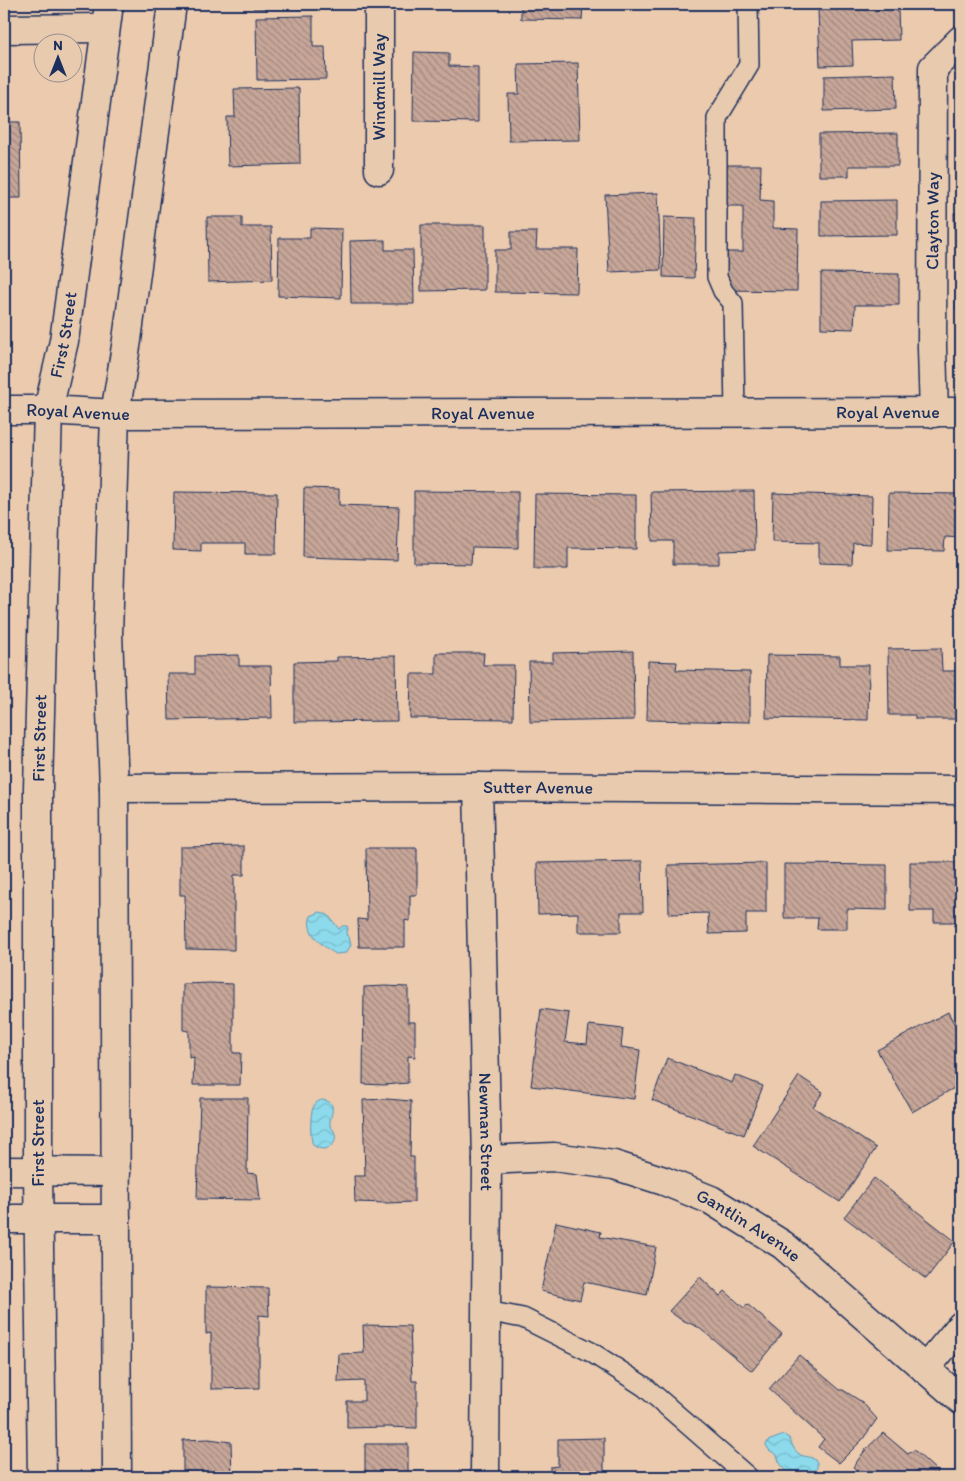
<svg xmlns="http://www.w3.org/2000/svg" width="965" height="1481" font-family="Itim,sans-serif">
	<defs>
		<pattern id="water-waves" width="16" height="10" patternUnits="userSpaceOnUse" patternTransform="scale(1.25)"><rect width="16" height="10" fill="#8cdaeb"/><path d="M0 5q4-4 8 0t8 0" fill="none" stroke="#78bbcc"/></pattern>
		<pattern id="building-back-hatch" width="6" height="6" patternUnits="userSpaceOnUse" patternTransform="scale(1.25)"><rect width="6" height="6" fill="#c7a698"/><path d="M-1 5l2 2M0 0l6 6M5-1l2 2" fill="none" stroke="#a1887f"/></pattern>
	</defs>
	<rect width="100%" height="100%" fill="#ebcaae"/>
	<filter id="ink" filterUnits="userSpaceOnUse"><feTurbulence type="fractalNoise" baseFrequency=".02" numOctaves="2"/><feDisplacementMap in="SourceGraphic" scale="10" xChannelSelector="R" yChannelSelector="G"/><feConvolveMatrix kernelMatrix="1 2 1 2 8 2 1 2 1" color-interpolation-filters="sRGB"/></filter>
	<g filter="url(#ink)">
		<g fill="url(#water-waves)" stroke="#5f96b3">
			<path d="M320,912L328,915L339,929L342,926H347L348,929L346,935L349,937L351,945L346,953L336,954C323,947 304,932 311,916Z"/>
			<path d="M322,1100C340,1102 329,1115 330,1126C344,1139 328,1157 313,1145C310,1139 310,1114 313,1108C315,1103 318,1101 322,1100Z"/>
			<path d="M784,1435L789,1438C792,1443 793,1449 798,1453C805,1459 810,1454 817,1462V1468L811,1475C800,1478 786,1474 780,1463C778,1460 778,1457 777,1455L769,1450L766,1445L768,1441Z"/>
		</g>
		<g fill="url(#building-back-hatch)" stroke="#1b2f5e">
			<polygon points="253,4 309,4 309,9 253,8"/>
			<polygon points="430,4 492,4 492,6 430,7"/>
			<polygon points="521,4 583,4 582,20 521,19"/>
			<polygon points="898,8 899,40 852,41 853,65 820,66 818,10"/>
			<polygon points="313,16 313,47 325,47 326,79 257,80 256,17"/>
			<polygon points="414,52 449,53 449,66 478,67 478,122 413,121"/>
			<polygon points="578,63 580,140 509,141 508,94 519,94 518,64"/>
			<polygon points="895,74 896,109 824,111 824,76"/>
			<rect x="957" y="86" width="4" height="36"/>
			<polygon points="299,88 300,164 228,166 227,117 235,117 234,89"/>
			<polygon points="8,93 8,122 20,122 21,198 4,198 4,94"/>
			<polygon points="898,133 898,166 849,166 849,176 819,176 819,134"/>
			<rect x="958" y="149" width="3" height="36"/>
			<polygon points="718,165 761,165 760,200 773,201 773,228 798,229 797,291 725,290 726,252 743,252 743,206 718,206"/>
			<polygon points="658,193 661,270 609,272 605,195"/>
			<polygon points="897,200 897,235 821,236 821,201"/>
			<polygon points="954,213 961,213 961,246 955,246"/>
			<polygon points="207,217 242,217 242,227 271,227 272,280 208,282"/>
			<polygon points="664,217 696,218 694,278 663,277"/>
			<polygon points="421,225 485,225 485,290 421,291"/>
			<polygon points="310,228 342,229 341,298 278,296 279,238 310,238"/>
			<polygon points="511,232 537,232 536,249 578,249 577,293 495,292 495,250 511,250"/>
			<polygon points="385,240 385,250 413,250 414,304 351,304 350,241"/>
			<polygon points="4,241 6,326 4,326"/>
			<polygon points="821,273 899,274 899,305 855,305 854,329 821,328"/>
			<polygon points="956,273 961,273 961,310 956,309"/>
			<polygon points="304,488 339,489 339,505 399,507 397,560 303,557"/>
			<polygon points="414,491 518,492 518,548 472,547 471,564 414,563"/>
			<polygon points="754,491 755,550 719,551 719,564 673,564 673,541 652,541 651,492"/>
			<polygon points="174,492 277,493 276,554 245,554 245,543 201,543 201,551 173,550"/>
			<polygon points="773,493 872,496 871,544 853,543 852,564 819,563 819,543 772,542"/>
			<polygon points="889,493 961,494 961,538 945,537 944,551 888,550"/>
			<polygon points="535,494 636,495 636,549 568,548 568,569 534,569"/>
			<polygon points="941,648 942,671 961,671 961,719 915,719 915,715 889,715 888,649"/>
			<polygon points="633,651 634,720 530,722 529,662 553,662 553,653"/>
			<polygon points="436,653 484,653 483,665 514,665 513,719 410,718 411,674 436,674"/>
			<polygon points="239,655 239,666 271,666 272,718 169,720 168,674 195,674 195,656"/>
			<polygon points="767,655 840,656 840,665 869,665 868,720 766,718"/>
			<polygon points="396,656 397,721 294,722 294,662 337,661 337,657"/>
			<polygon points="648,661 677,662 676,670 750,672 750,722 647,720"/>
			<polygon points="244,846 244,875 234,875 234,950 186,949 185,895 180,895 180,847"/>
			<polygon points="366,848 417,848 417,895 410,895 410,921 405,920 405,947 359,947 358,919 367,920"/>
			<polygon points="642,861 643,912 621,912 621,932 578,932 578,913 538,914 537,863"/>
			<polygon points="910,862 961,862 961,922 934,922 934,911 910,911"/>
			<polygon points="766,863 766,913 746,913 746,933 709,934 708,913 669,914 668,865"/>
			<polygon points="784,864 887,865 887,910 847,909 847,929 817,929 818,918 784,918"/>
			<polygon points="210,983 233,984 233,1053 241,1053 240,1085 193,1085 194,1057 189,1058 189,1031 183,1030 183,984"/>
			<polygon points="385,986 408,987 408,1022 415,1022 415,1057 408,1056 408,1083 384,1085 363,1084 364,987"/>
			<polygon points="541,1009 569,1013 565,1042 587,1044 589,1025 623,1029 621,1047 640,1050 634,1099 531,1086"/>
			<polygon points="948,1012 957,1029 961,1027 961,1084 912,1112 877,1050"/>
			<polygon points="667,1058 732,1083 735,1075 763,1086 744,1135 652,1100"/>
			<polygon points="799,1076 823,1092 813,1107 876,1148 840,1202 753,1146"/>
			<polygon points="200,1098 248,1098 247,1173 257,1174 260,1200 197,1199"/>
			<polygon points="387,1099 411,1101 410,1157 414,1157 414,1202 387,1203 355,1202 354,1176 365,1176 363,1100"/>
			<polygon points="874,1178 955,1241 926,1279 844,1217"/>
			<polygon points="556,1222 601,1232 600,1237 656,1247 647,1295 584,1282 580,1300 541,1291"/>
			<polygon points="700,1277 720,1296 725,1291 744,1308 747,1304 782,1334 752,1371 698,1327 680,1319 669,1311"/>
			<polygon points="206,1287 268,1288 269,1316 259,1315 259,1388 211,1389 211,1333 206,1334"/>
			<polygon points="363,1325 410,1326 412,1381 417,1381 417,1428 387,1427 347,1428 347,1401 364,1401 364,1381 338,1382 339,1354 364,1353"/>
			<polygon points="799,1355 840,1390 843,1390 862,1402 877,1419 862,1440 839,1463 818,1447 824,1439 769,1389"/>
			<polygon points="883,1433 908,1454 914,1450 938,1472 934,1477 866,1477 853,1467 866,1449"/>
			<polygon points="604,1438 604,1477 550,1477 550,1467 558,1466 558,1439"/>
			<polygon points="209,1439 231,1442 232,1477 183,1477 183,1440"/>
			<polygon points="365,1444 408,1444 408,1476 417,1477 365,1477"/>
		</g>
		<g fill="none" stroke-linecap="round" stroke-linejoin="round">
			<g stroke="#1b2f5e" stroke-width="22">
				<g id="service">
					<polyline points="735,413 733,303 723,291 717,277 717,118 749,65 748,4"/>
					<polyline points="486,1311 523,1318 591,1352 645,1387 748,1477"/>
				</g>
			</g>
			<g stroke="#1b2f5e" stroke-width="31">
				<g id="minor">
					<polyline points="379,4 379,170"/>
					<polyline points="4,29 105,28"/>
					<path id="s1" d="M934,413L932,348L933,68L961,40"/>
					<path id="s2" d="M478,787L487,1160L485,1477"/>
					<path id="s3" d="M114,788L478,787L961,790"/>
					<path id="s4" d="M487,1160L554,1157L614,1165L664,1181L711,1200L783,1245L961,1400"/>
					<polyline points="4,1171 116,1172"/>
					<polyline points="4,1219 116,1219"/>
					<polyline points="925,1369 961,1326"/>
				</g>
			</g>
			<g stroke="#1b2f5e" stroke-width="31">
				<g id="secondary">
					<path id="s5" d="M4,410H48L115,414L961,412"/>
					<path id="s6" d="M42,1477L38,1171V789L48,410L64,341L109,4"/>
					<polyline points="117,1477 114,788 108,634 115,414 127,340 172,4"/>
				</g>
			</g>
			<use href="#service" stroke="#e8cbaf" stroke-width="19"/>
			<use href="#minor" stroke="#e8cbaf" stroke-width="28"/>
			<use href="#secondary" stroke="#e8cbaf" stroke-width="28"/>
		</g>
	</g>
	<g text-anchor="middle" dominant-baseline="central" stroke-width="4" stroke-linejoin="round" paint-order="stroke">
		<g font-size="18" fill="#1b2f5e" stroke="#e8cbaf">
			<text transform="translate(379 87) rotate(-90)">Windmill Way</text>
			<text stroke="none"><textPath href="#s1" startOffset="192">Clayton Way</textPath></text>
			<text stroke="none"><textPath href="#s6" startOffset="1144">First Street</textPath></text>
			<text stroke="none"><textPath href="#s5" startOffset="74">Royal Avenue</textPath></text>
			<text stroke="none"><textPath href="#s5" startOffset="884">Royal Avenue</textPath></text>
			<text stroke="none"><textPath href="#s5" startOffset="479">Royal Avenue</textPath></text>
			<text stroke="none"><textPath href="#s6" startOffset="739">First Street</textPath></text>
			<text stroke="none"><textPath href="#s3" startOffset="424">Sutter Avenue</textPath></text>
			<text stroke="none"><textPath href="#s2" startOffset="345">Newman Street</textPath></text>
			<text transform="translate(38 1143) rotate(-90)">First Street</text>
			<text stroke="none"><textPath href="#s4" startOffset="276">Gantlin Avenue</textPath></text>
		</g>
	</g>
	<rect width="965" height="1481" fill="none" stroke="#e8cbaf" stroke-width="20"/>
	<rect x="10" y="10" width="945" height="1461" fill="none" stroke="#1b2f5e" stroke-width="2" filter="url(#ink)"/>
	<g transform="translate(58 58)"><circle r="24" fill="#e8cbaf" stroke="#968d8f"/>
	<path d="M0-4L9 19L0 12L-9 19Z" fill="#1b2f5e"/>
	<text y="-8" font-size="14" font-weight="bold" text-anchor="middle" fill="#1b2f5e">N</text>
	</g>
</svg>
